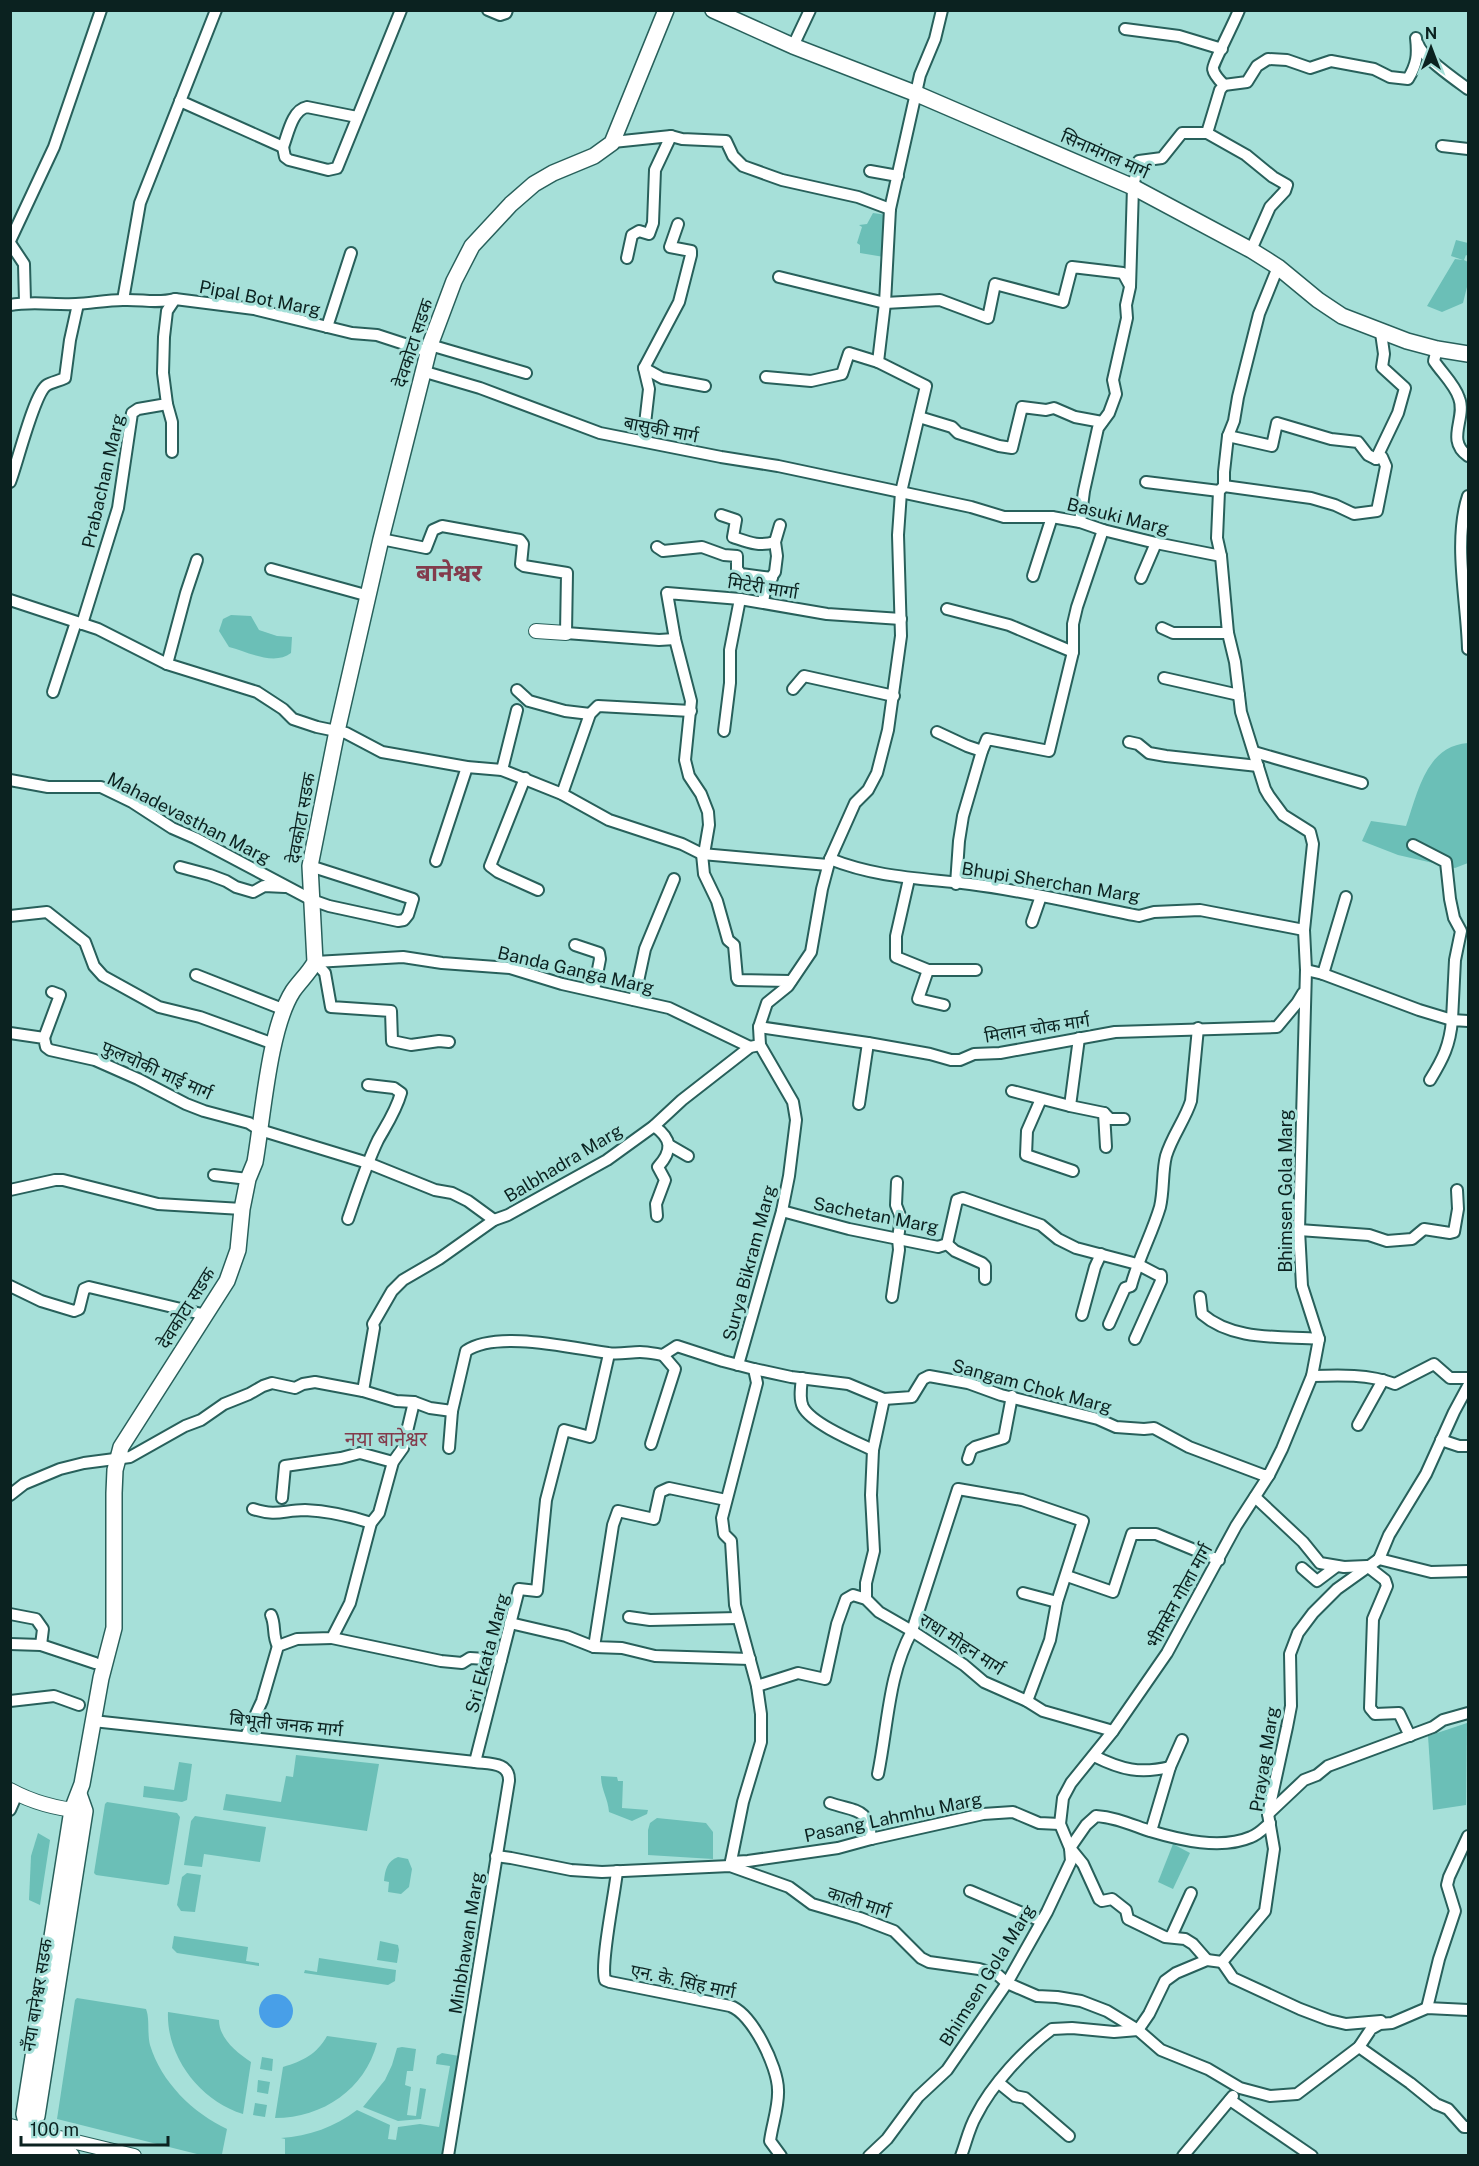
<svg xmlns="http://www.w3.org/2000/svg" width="1479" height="2166" font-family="'Public Sans','Noto Sans Devanagari',sans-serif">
	<rect width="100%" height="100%" fill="#a6e0d9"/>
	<g fill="#6bbfb7">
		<polygon points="873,213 887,215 884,257 860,253 860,245 857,243 862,227 859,225 867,224"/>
		<polygon points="1456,240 1468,243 1468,256 1466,255 1464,260 1468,262 1468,283 1463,303 1442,312 1427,306 1455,259 1463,260 1451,256"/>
		<path d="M231,615L251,616L259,630L277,636L292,637L291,653C274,666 248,652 229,647L219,631L223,619Z"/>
		<path d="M1468,743V863L1455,868L1398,855L1362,841L1371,821L1406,826C1418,792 1426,746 1468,743Z"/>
		<polygon points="1467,1723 1466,1805 1433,1810 1428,1736"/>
		<polygon points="296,1755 379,1764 367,1831 223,1810 226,1794 281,1802 286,1776 293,1777"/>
		<polygon points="179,1762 192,1764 187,1800 182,1802 143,1797 144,1786 174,1790"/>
		<path d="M601,1776L617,1777L618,1781H623L622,1808L648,1810L647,1814L632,1821L609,1812C608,1798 601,1790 601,1776Z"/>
		<polygon points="107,1802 177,1813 180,1817 169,1884 166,1885 96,1875 94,1873 105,1804"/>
		<polygon points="195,1816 266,1827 260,1862 204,1854 202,1867 184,1865 191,1821"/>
		<polygon points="657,1818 706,1823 713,1832 713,1859 648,1855 648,1830 650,1823"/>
		<polygon points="38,1833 50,1840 40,1905 29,1900 31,1856"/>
		<polygon points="1173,1844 1190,1853 1173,1889 1158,1882"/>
		<path d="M398,1857L408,1859L412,1869L409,1887L401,1894L388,1892L389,1882L384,1881C385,1870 387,1861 398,1857Z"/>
		<polygon points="187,1873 201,1875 195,1912 181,1911 177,1905 182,1877"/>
		<polygon points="174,1936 248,1947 246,1961 259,1963 259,1966 177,1953 172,1948"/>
		<polygon points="380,1941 398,1945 399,1950 397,1963 377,1960"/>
		<polygon points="319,1958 396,1970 395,1981 388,1985 304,1973 305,1970 317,1972"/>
		<path d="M77,1998L146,2009C150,2019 147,2033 150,2045C161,2082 193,2113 227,2129L222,2154L231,2155H201L57,2119L75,2000Z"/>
		<path d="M168,2012L219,2020C219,2038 236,2052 251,2062L243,2114C200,2101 166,2056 168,2012Z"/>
		<path d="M327,2036L377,2043C365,2089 323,2118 275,2118L283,2067C303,2061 317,2054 327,2036Z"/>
		<polygon points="402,2047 416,2049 413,2071 407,2071 405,2085 411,2087 407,2115 416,2116 420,2088 426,2089 421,2119 398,2121 363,2107 385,2080 392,2065 397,2048"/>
		<path d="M442,2053L459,2056L443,2155H285V2139L281,2138C309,2136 335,2127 357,2110L390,2125L388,2139L396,2140L398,2127L420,2124L439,2127L450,2066L436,2064L437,2056Z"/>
		<polygon points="262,2057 273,2059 272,2071 260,2069"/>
		<polygon points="258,2080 270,2082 268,2094 257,2092"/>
		<polygon points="255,2103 267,2105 265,2117 253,2115"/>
	</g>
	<circle fill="#489fe8" cx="276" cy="2011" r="17"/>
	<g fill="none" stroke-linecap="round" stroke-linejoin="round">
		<g stroke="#28605b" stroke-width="14">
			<g id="minor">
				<polyline points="488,10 500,15 506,13 507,10"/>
				<polyline points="1125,29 1179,36 1222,49"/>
				<path d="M1418,44C1421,56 1457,81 1468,89"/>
				<polyline points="793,46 810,10"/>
				<path d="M1224,85L1247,82L1257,66L1268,59L1287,60L1310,68L1331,61L1374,69L1390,77L1408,79C1417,64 1418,55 1416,38"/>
				<polyline points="180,101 283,147"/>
				<polyline points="1207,133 1246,155 1273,177 1287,185 1285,191 1270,207 1251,250"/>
				<path d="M1207,133L1220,90L1224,85C1220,81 1214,75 1213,69C1212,65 1236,19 1239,10"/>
				<polyline points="671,136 682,139 726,141 733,156 743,166 782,180 858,197 890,209"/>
				<polyline points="613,142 671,136 655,170 653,223 649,234 639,231 632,235 627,258"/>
				<polyline points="1442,146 1468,149"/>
				<polyline points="283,147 285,157 289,160 328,170 337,168 401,10"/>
				<path d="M283,147C288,134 292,110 307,107L357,117"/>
				<polyline points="870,171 898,176"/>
				<polyline points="10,241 54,147 101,10"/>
				<polyline points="10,243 24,264 25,302"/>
				<polyline points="779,277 885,303 940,300 988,318 995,284 1063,302 1072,267 1123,273 1129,284"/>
				<polyline points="123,300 140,203 216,10"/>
				<path d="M10,305C32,301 54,305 76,304C92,303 108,300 123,300C141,299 157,304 175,299L254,309L352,333L377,335L429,352"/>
				<polyline points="327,327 351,253"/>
				<polyline points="430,345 526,373"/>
				<path d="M1437,349L1434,361C1442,373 1455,385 1459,398C1467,418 1445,440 1468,456"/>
				<polyline points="644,368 662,378 705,386"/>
				<polyline points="422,371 480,388 600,433 721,457 778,466 971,507 1004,517 1052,517 1080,522 1103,530 1156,543 1221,556"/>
				<polyline points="766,377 811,381 842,374 849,353 878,362"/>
				<polyline points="167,404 172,422 172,452"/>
				<polyline points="919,417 952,427 958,433 999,446 1012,448 1022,407 1046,410 1054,408 1075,417 1102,422"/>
				<polyline points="1228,436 1272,446 1277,423 1331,439 1358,442 1368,455 1376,459"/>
				<polyline points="643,441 649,389 644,368 679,302 691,255 691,251 670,247 678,224"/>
				<path d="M10,482C17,465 34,393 47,385C52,382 59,381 65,378L70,340L78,304"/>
				<polyline points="1146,482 1219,491"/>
				<polyline points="1224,486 1311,498 1335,505 1354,514 1377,511 1386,466 1382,457 1376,459 1398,413 1405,388 1382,367 1384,354 1381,333"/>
				<path d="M1468,496C1453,541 1467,602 1468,649"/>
				<path d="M721,515L736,520L733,537C748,542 759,547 775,542"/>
				<polyline points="1080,522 1084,491 1098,428 1109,413 1116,394 1113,380 1127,318 1126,305 1130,287 1133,187 1139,161 1162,158 1182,133 1207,133"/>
				<polyline points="381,539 426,548 433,530 442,526 520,540 523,544 521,564 524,566 567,573 566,633 659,640 675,639"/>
				<polyline points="657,547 663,551 702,547 724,555 737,556 737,569 741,574 772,578"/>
				<polyline points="271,569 369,596"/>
				<polyline points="1033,576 1052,517"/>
				<polyline points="1141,578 1156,543"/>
				<polyline points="10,600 98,629 167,664 257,692 283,709 293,719 317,727 346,733 382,752 467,767 502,770 562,794 609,820 682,844 702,854 828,865"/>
				<polyline points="763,602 766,585 775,572 777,556 775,542 780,525"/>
				<polyline points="947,609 1009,625 1073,652"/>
				<polyline points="82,624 118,508 132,413 138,409 167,404 163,373 164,337 167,311 175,299"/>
				<polyline points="1162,628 1173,633 1228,633"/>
				<polyline points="167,664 186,593 197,560"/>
				<polyline points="1164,678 1239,695"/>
				<polyline points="793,689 804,676 894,696"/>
				<polyline points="517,690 529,701 565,711 590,714"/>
				<polyline points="53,692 76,622"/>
				<polyline points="724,731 730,683 730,650 740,599"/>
				<polyline points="937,732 967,746 982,751"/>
				<polyline points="1129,742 1138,744 1149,753 1166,756 1258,766"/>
				<polyline points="1254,752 1362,783"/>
				<polyline points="502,770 517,710"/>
				<polyline points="525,778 490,866 498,872 538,890"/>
				<polyline points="10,780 48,787 101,787 132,802 172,828 195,838 312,900 329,906 398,921 404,920 408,915 413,899 310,866"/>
				<polyline points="562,794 590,714 598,706 691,711"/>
				<polyline points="702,854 704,874 717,901 728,940 734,945 737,978 738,980 791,981"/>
				<polyline points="704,854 709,825 708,812 701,794 689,776 685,760 691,701 675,639 667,593 740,599 827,614 901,619"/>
				<path d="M830,859C878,878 920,878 970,884C1027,891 1083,905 1139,916L1154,912L1200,910L1304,930"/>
				<polyline points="436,861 467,767"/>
				<polyline points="180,867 210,875 226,881 236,887 253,892 264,886 285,887"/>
				<polyline points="909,879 896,936 896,957 928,970 918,999 944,1005"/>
				<polyline points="956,884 959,841 963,816 982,751 987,739 1049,751 1073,652 1073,624 1077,607 1103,530"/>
				<polyline points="10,916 47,912 85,942 94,966 103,976 159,1007 200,1017 274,1044"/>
				<polyline points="1032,922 1041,896"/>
				<polyline points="575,945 599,953 600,959 594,990"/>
				<polyline points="315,962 403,957 442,963 510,968 562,984 669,1008 750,1047"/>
				<polyline points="315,962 325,973 331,1007 391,1011 392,1041 411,1045 439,1041 449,1042"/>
				<polyline points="928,970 976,970"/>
				<polyline points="1306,970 1323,974 1419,1010 1452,1020 1455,960 1461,931 1454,918 1450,899 1446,862 1413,845"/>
				<polyline points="1323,974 1346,897"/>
				<polyline points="196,975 285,1010"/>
				<polyline points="634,1000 645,949 674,879"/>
				<polyline points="759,1027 868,1043 930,1054 951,1060 960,1060 974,1054 1000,1053 1115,1032 1277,1027 1297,1003 1303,993"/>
				<polyline points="10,1033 44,1038 46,1047 50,1050 95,1060 138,1079 186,1104 204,1111 249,1123 260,1130 368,1163 435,1190 452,1193 468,1201 494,1220"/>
				<polyline points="44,1038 60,995 52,992"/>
				<polyline points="1079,1038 1070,1106 1104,1113 1106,1147"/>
				<path d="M1430,1080C1443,1059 1450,1045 1452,1020L1468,1021"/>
				<polyline points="1012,1091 1070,1106"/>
				<polyline points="1041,1099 1027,1131 1026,1155 1073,1171"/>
				<polyline points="859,1104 868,1043"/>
				<polyline points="1104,1113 1110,1119 1124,1119"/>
				<path d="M654,1126C672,1139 673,1150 658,1167L665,1180L656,1204L657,1216"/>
				<polyline points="669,1145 688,1156"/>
				<polyline points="214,1175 248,1179"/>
				<polyline points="10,1190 55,1180 63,1180 158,1204 242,1209"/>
				<polyline points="782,1211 849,1229 938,1247 947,1244 957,1200 963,1198 1041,1225 1058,1239 1076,1248 1137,1264 1158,1275 1161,1275 1161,1281 1135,1339"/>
				<path d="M348,1219C357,1193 366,1165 378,1140C387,1124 396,1111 401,1093L394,1088L368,1085"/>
				<polyline points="1299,1230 1369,1235 1387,1241 1412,1239 1424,1229 1450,1233 1454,1232 1458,1209 1457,1190"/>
				<polyline points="947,1244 955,1251 982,1263 985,1266 985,1279"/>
				<polyline points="10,1286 41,1301 74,1311 79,1309 84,1289 89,1287 206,1315"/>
				<polyline points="892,1297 899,1250 898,1238 901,1218 896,1205 897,1182"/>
				<path d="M1200,1297L1202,1314C1233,1341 1280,1336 1319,1339"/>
				<polyline points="1082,1315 1095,1267 1101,1254"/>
				<path d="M1109,1324L1125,1288L1131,1286C1138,1259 1152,1234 1160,1207C1164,1190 1162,1172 1166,1156C1172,1136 1185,1120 1191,1101L1198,1028"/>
				<polyline points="738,1365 782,1211 789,1176 796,1120 793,1102 760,1045 759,1027 767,1003 788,986 811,952 822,889 830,859 855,803 868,790 877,773 888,730 901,636 898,535 901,492 926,386 878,362 885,303 890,209 920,75 935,39 942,10"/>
				<polyline points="754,1369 791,1377 848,1384 884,1399 912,1397 923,1379 929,1376 968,1383 1001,1395 1098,1419 1116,1427 1144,1429 1154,1428 1189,1447 1263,1475 1269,1475"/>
				<path d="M1312,1376C1339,1375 1369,1374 1395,1384L1434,1364L1450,1378H1468"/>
				<path d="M802,1378C801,1387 799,1399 803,1407C812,1424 856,1442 873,1450"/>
				<polyline points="363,1391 374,1328 373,1324 392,1291 403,1280 439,1259 494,1220 508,1215 607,1160 654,1126 682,1100 750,1047 760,1045"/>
				<polyline points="1358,1425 1383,1380"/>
				<polyline points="1441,1440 1459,1446 1468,1446"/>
				<polyline points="651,1444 675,1369 663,1355"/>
				<polyline points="449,1448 452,1411"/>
				<polyline points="968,1459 971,1450 975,1447 1004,1438 1012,1396"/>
				<path d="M10,1495L24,1484L60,1469L84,1463L130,1457L185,1426L201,1420L224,1404L249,1394L263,1386L272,1383L295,1388L303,1384L315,1382L363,1391L396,1401L414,1402L430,1408L452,1411L466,1351C497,1330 571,1348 608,1353C618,1355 630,1352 640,1352C648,1352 656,1354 663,1355L677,1346L723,1361L754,1369L757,1383L722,1518L724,1534L731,1541L735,1605L757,1686L761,1714V1742L743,1802L730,1866"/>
				<polyline points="1255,1497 1303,1542 1320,1563 1344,1567 1367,1566 1385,1580 1387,1586 1373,1619 1370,1708 1375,1714 1399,1713 1410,1736"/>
				<polyline points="282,1498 285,1466 341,1458 360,1453 393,1462"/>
				<polyline points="726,1500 669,1488 660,1492 654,1519 618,1511 613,1525 594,1647 622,1648 655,1656 750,1659"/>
				<path d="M253,1509C278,1517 283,1510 305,1510C328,1511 350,1516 371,1523"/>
				<polyline points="1379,1559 1389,1535 1426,1474 1454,1412 1468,1386"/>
				<polyline points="1379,1559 1431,1572 1468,1571"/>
				<polyline points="1302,1568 1317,1581 1337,1566"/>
				<polyline points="1067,1576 1113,1592 1132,1534 1156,1534 1219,1560"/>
				<polyline points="1023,1593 1057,1602"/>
				<polyline points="866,1599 866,1583 874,1551 871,1495 873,1450 884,1399"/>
				<polyline points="10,1614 36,1619 43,1629 41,1645"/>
				<path d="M271,1615C276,1625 272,1636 278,1646"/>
				<polyline points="629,1617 650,1620 738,1618"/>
				<polyline points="510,1623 566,1636 594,1647"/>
				<polyline points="332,1638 441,1661 462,1663 470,1658 501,1660"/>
				<polyline points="10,1644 41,1645 95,1663"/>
				<polyline points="757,1686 798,1673 825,1679 837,1624 846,1599 853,1595 866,1599 879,1612 912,1631 964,1665 984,1682 1027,1701 1043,1711 1113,1731"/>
				<polyline points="10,1701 54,1696 79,1705"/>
				<path d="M93,1721L475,1762C489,1764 510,1762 509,1781L448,2156"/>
				<polyline points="246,1736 262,1701 278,1646 297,1639 332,1638 350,1603 371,1523 379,1513 393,1462 403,1448 414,1402"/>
				<path d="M1094,1756C1122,1770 1140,1774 1170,1767"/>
				<polyline points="475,1762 519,1589 537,1591 546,1500 564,1430 590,1437 609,1354"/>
				<path d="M878,1774C888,1726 888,1675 912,1631L958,1489L1022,1500L1083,1521L1057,1602L1050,1640L1027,1701"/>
				<path d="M830,1803C856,1812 869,1807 871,1839"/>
				<polyline points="10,1810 17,1794"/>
				<polyline points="1268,1814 1304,1780 1317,1775 1328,1766 1433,1727 1443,1720 1468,1713"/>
				<polyline points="1151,1831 1170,1767 1182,1740"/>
				<path d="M1070,1848L1086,1825L1096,1816C1115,1817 1132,1825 1150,1831C1180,1840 1221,1850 1251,1837C1259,1834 1264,1828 1270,1823"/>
				<polyline points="1070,1848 1083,1864 1099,1899 1102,1901 1112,1899 1126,1910 1128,1919 1165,1937 1185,1939 1193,1944 1207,1960"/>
				<polyline points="496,1856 511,1858 571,1870 602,1872 730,1866 789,1887 812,1904 860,1918 894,1931 921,1958 929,1962 979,1969 998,1975 1007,1983 1037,1996 1057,1997 1081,2001 1107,2011 1138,2030 1161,2050 1208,2069 1240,2088 1270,2096 1297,2094 1359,2047 1371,2029 1380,2024 1392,2023 1427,2008 1468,2010"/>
				<polyline points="731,1862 748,1861 838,1848 871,1839 983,1814 1013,1812 1039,1823 1060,1824"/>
				<path d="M617,1871C615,1893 600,1963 605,1980L610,1982L730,2006C752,2013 778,2067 778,2090C779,2106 772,2125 770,2141L781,2156"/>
				<polyline points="970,1891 1041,1921"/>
				<polyline points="1171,1937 1191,1893"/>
				<polyline points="1222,1962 1265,1911 1274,1849 1268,1814 1287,1727 1291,1706 1290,1654 1298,1633 1313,1613 1337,1589 1379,1559"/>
				<polyline points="1222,1962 1233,1978 1300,2009 1329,2020 1346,2024 1381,2021"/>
				<polyline points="1427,2008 1439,1959 1455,1911 1447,1885 1449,1877 1468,1836"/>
				<polyline points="1359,2047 1410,2083 1436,2104 1448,2109 1464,2127 1468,2127"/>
				<polyline points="999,2083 1015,2096 1025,2098 1069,2136"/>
				<polyline points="1230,2100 1312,2156"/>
				<polyline points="869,2156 887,2139 918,2097 947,2070 1007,1983 1047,1912 1071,1861 1070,1848 1060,1824 1063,1798 1071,1783 1113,1731 1167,1653 1236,1526 1269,1475 1282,1449 1312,1376 1319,1339 1302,1286 1299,1230 1306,970 1304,930 1313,844 1310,832 1283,815 1269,796 1265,789 1241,712 1235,662 1228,633 1221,556 1217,538 1219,491 1224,486 1224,472 1228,436 1234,421 1238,397 1259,314 1278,267"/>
				<path d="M961,2156C966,2143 969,2128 976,2116C992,2084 1024,2050 1052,2029L1072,2028L1114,2032L1138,2030L1149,2014L1165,1981L1176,1973L1207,1960L1222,1962"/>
				<polyline points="1183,2156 1233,2096"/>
			</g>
		</g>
		<g stroke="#28605b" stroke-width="16">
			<g id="tertiary">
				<polyline points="536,631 566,633"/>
				<path d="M10,1790C32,1802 58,1809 83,1811"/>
				<polyline points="10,2126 134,2156"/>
			</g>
		</g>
		<g stroke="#28605b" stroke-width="18">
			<g id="secondary">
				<polyline points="713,10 793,46 917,94 1133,187 1251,250 1278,267 1318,300 1342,316 1407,341 1437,349 1468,354"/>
				<path d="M28,2130L24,2114L72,1810L82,1784L101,1678L114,1628V1493L115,1470L121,1447L227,1281L238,1250L242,1209L248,1179L255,1162C263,1116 269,1028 293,991C300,981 309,973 315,962L310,866L337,731L381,539L430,345L454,281L472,246L511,204L534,184L553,173L594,156L612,143L666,10"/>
				<polyline points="27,2135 28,2130 37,2116 85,1811 79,1794"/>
			</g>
		</g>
		<g stroke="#28605b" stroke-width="21">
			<g id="trunk">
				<polyline points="10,2140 70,2156"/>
				<polyline points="10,2153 19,2156"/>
			</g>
		</g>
		<use href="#minor" stroke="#fff" stroke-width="10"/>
		<use href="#tertiary" stroke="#fff" stroke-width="14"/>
		<use href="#secondary" stroke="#fff" stroke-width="15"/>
		<use href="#trunk" stroke="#fff" stroke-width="18"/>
	</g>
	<g text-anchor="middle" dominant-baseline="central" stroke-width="6" stroke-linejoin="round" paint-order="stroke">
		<g font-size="18" fill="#0b2220" stroke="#a6e0d9">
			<text transform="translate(1105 154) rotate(24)">सिनामंगल मार्ग</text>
			<text transform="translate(260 298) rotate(11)">Pipal Bot Marg</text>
			<text transform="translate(413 343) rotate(-72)">देवकोटा सडक</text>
			<text transform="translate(661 429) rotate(11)">बासुकी मार्ग</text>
			<text transform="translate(103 481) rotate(-77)">Prabachan Marg</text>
			<text transform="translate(1118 516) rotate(14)">Basuki Marg</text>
			<text transform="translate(763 587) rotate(9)">मिटेरी मार्गा</text>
			<text transform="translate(189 818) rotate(27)">Mahadevasthan Marg</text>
			<text transform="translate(301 818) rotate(-80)">देवकोटा सडक</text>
			<text transform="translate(1051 882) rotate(9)">Bhupi Sherchan Marg</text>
			<text transform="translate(576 970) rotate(13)">Banda Ganga Marg</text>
			<text transform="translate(1037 1028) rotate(-9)">मिलान चोक मार्ग</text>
			<text transform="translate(157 1070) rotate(24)">फुलचोकी माई मार्ग</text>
			<text transform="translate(563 1163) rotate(-31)">Balbhadra Marg</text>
			<text transform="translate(1285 1191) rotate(-90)">Bhimsen Gola Marg</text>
			<text transform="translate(876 1215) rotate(11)">Sachetan Marg</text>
			<text transform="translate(749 1263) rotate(-75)">Surya Bikram Marg</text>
			<text transform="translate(186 1308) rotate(-58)">देवकोटा सडक</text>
			<text transform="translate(1032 1386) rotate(15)">Sangam Chok Marg</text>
			<text transform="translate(1179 1596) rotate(-61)">भीमसेन गोला मार्ग</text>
			<text transform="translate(962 1644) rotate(33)">राधा मोहन मार्ग</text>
			<text transform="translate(487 1653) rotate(-75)">Sri Ekata Marg</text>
			<text transform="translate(286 1724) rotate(6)">बिभूती जनक मार्ग</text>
			<text transform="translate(1264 1759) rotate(-81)">Prayag Marg</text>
			<text transform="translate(893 1817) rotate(-12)">Pasang Lahmhu Marg</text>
			<text transform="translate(859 1902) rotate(18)">काली मार्ग</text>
			<text transform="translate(466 1943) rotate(-81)">Minbhawan Marg</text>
			<text transform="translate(987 1975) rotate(-58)">Bhimsen Gola Marg</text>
			<text transform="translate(683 1981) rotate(12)">एन. के. सिंह मार्ग</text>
			<text transform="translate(37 1995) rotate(-81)">नँया बानेश्वर सडक</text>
		</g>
		<g font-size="20" fill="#833b4c" stroke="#a6e0d9">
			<text x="386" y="1439">नया बानेश्वर</text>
		</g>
		<g font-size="24" font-weight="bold" fill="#833b4c" stroke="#a6e0d9">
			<text x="449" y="572">बानेश्वर</text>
		</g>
	</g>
	<rect width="1479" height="2166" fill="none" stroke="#0b2220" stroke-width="24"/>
	<g transform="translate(1431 48)" stroke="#a6e0d9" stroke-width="4.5" paint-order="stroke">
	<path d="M0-4.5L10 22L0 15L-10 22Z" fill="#0b2220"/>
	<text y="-9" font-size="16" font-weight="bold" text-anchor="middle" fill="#0b2220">N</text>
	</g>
	<path d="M21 2136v9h147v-9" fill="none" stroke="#0b2220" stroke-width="3"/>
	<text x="30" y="2136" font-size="18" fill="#0b2220" stroke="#a6e0d9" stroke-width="4.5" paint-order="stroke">100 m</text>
</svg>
